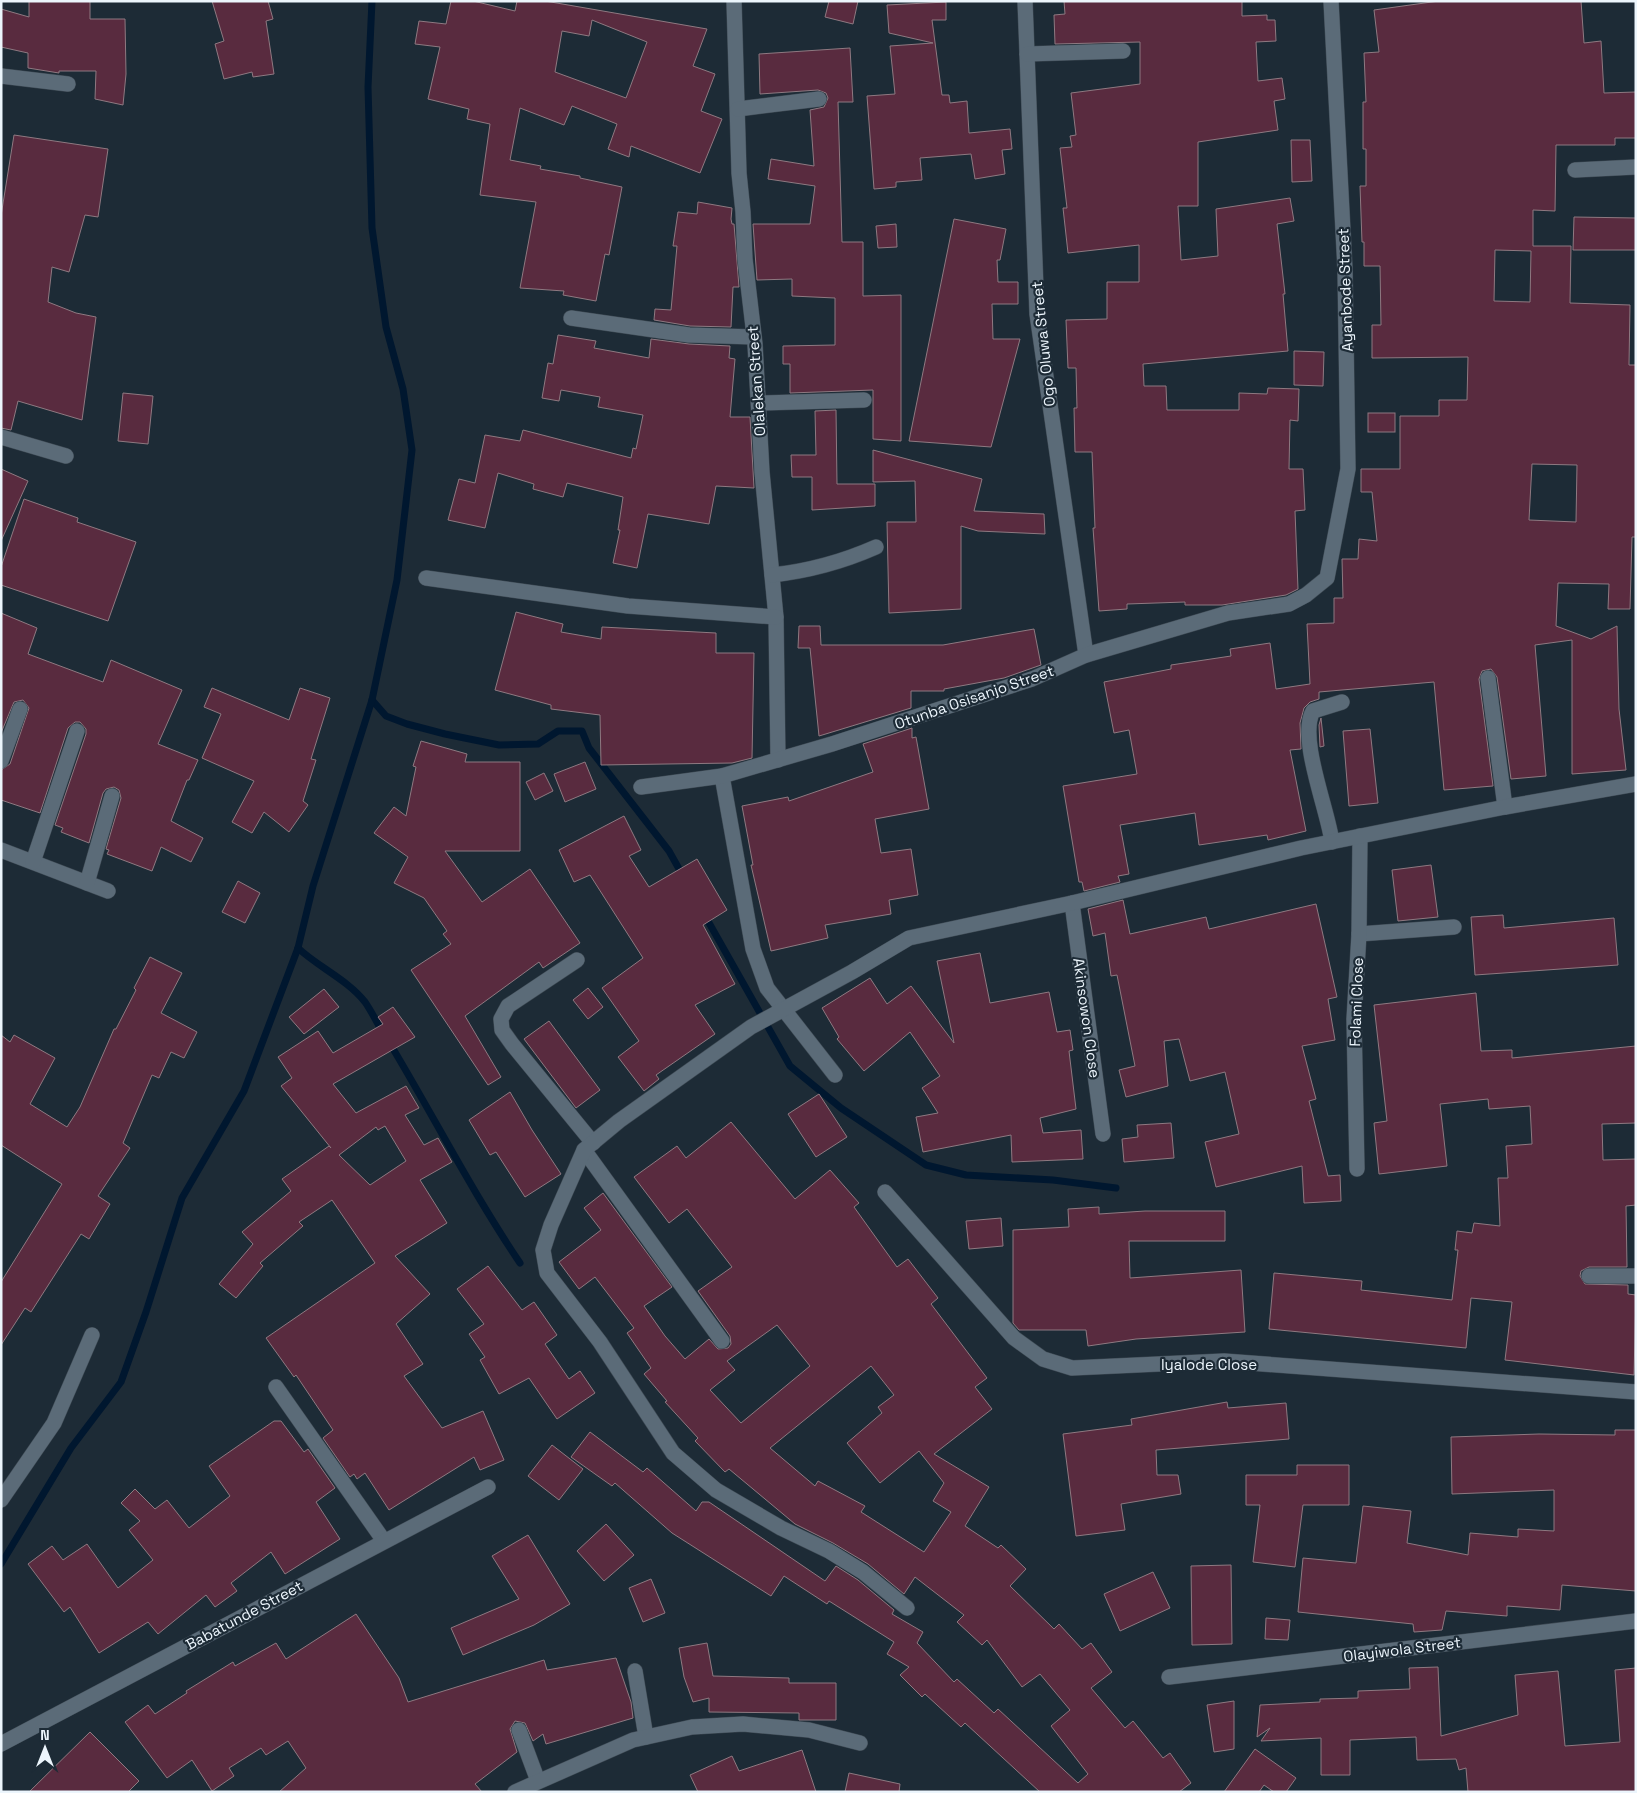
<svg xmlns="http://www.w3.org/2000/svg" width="1637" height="1793" font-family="'Space Grotesk',sans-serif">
	<rect width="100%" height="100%" fill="#1d2b36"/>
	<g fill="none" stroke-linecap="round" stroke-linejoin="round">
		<g stroke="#00172f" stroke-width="7">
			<polyline points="372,700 386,716 407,724 445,734 499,745 538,744 558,731 582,731 589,748 669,851 683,876"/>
			<polyline points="704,914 790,1066 841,1108 926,1165 966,1175 1053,1180 1116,1188"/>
			<path d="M298,948C318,967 348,980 365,1002C372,1012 377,1023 383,1033"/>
			<path d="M389,1042C433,1115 472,1192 520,1263"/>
			<polyline points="1,1564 71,1448 121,1382 146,1312 182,1198 244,1091 298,948 313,886 372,700 397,580 412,450 403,389 386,327 372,228 368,87 372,1"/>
		</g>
	</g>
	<g fill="#592b3f" stroke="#8e7981" fill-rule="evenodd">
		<polygon points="29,1 90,1 90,19 125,19 126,74 123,105 95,99 96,71 59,71 59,73 28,68 28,53 1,47 1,9 29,17"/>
		<polygon points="212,1 268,1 273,19 266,21 274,74 253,77 252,72 224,79 215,44 224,41"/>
		<path d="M451,1H473L515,11L517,1H545L707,29L693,66L715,74L701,111L722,119L700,173L631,146L629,157L608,149L617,124L572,106L564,125L520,108L510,160L541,166L540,169L580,176V178L622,187L609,255L605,254L596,301L563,295L564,291L520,288L536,202L480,195L490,124L467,119L469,109L428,99L440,47L415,44L419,21L446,24ZM592,20L647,42L626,98L555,72L562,31L589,36Z"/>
		<polygon points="829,1 858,1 853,24 825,17"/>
		<polygon points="1064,1 1242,1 1242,16 1267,15 1267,20 1275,20 1276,41 1256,42 1258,81 1282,78 1285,99 1274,101 1278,130 1198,142 1198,206 1178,206 1181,260 1218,256 1216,209 1290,198 1294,221 1277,224 1285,294 1283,294 1288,351 1143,364 1144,386 1166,386 1167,410 1239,410 1239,393 1267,394 1268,388 1299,389 1298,421 1290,420 1289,469 1303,469 1305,510 1295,511 1298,589 1286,595 1222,605 1185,605 1185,602 1127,604 1127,609 1099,611 1093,528 1095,528 1092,452 1075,452 1074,408 1077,408 1076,368 1068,368 1066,320 1107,319 1107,282 1139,282 1139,245 1068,253 1063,208 1067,208 1060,148 1072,147 1070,136 1076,135 1071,93 1140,84 1140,42 1055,44 1054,15 1065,14"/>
		<path d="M1439,1H1581L1584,43L1601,41L1604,93L1636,92V138H1615V145H1556L1555,211L1533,210V246H1571L1570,303L1630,305L1629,365H1636V537H1632L1630,609H1608L1609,584L1558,583L1556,626L1591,639L1617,626L1619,709L1626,770L1572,774V640L1535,645L1546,776L1511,779L1497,677L1491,669L1482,671L1479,679L1493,786L1444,790L1434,682L1319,692V699L1310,702L1304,708L1300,723L1301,749L1290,750L1306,831L1268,840L1267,835L1199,845L1195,813L1120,825L1129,874L1118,876L1120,882L1084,891L1082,882H1079L1063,786L1137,774L1129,730L1114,733L1104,682L1171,669V665L1231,656L1230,649L1270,643L1276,689L1310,684L1307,624L1334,623V598H1343L1342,559H1358L1359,539L1377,541L1372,492H1361V469H1400V416H1439V400H1467L1468,357L1372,358V325H1381L1380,266H1364V242H1362L1360,186H1366V149H1363V102H1366L1364,53L1379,52L1374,10ZM1495,250L1531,251L1530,302L1494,301ZM1532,464L1577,465L1576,522L1529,520Z"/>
		<polygon points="946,2 946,20 932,20 942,95 949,95 950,103 967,101 969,133 1010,129 1012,149 1002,150 1005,174 975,179 971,154 920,158 922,180 896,182 896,187 874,189 867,96 895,94 890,46 933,43 889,33 887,5"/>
		<polygon points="850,48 853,102 838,102 842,242 863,242 863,296 901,295 901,441 873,439 873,390 790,393 790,364 783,364 783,346 835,345 835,298 792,296 792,279 757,280 753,224 810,224 815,186 768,179 771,159 814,166 810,110 824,107 828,98 826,93 818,90 760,94 759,54"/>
		<polygon points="14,135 108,149 98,217 85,215 69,272 52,267 48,302 76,313 96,317 82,420 18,401 11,430 1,428 1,216"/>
		<polygon points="1291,140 1310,140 1312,181 1292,182"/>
		<polygon points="698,202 732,208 731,219 732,224 734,224 739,287 733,287 731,327 690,326 654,320 655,309 671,310 677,246 673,246 678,212 697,214"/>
		<polygon points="1574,217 1636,218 1636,250 1573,250"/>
		<polygon points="954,219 1006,229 1000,260 997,260 998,282 1018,282 1018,304 992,304 993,339 1020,339 991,447 909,441"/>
		<polygon points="896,224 897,247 878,248 876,226"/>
		<polygon points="558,335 596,341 594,348 649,358 651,339 689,344 730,346 729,358 735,359 730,417 750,417 754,488 716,486 709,524 648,514 637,568 613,563 620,530 618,530 623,497 567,483 563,497 533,489 534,484 498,473 485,528 448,520 459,479 475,483 485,435 520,441 523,430 631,458 633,448 636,449 643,415 598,407 600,397 561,390 559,401 542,398 548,363 553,364"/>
		<polygon points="1294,351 1324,352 1323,386 1294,385"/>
		<polygon points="123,393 153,396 148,444 118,441"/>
		<polygon points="836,410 837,484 875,484 875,506 812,510 812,477 792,477 791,455 816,455 815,411"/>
		<rect x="1368" y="413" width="27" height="19"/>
		<polygon points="873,450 982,479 974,511 1044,514 1045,534 978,531 961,526 961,609 889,613 887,522 916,522 915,481 873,482"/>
		<polygon points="1,469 28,481 1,541"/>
		<polygon points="24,499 78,518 77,522 136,542 108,621 1,585 1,567"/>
		<polygon points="516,612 563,624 561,632 601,639 602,627 716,633 716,653 754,653 752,758 732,763 601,765 600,715 551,709 551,705 495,690"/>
		<polygon points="1,613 37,628 28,654 103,682 111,660 182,690 158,744 198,760 189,780 187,780 171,821 203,838 191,862 161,847 152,871 107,854 109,850 106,849 121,798 119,790 114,787 106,789 103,793 89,843 61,832 63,828 55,825 86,734 86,729 80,722 75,722 68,728 40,813 1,800 1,770 10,764 29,708 23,700 14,702 1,733"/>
		<polygon points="799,626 820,626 821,645 943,645 1034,629 1041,665 1004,678 944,689 944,691 911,691 911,708 819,736 810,648 798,648"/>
		<polygon points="212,688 289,720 300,688 330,698 311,759 316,760 303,801 308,805 289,832 264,812 252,833 232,822 254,781 202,758 221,714 204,707"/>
		<polygon points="1321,718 1324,746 1320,747 1319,725"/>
		<polygon points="912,728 912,738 916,737 929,809 875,819 881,853 911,849 918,895 889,900 891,914 825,925 828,938 771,951 751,865 753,865 742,806 788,797 789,801 873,772 863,744"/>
		<polygon points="1370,729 1378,803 1349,806 1343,731"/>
		<polygon points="421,741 467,754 465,762 520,762 520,851 445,851 482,902 530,869 580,943 543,968 539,962 465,1016 501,1077 488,1085 411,970 451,944 443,934 447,931 424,898 394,883 408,857 374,833 394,807 406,816 416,767 413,766"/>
		<polygon points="585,762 596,789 565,802 554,774"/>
		<polygon points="544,773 553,791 535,800 526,782"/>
		<polygon points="624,816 641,850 629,856 649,887 697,859 727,910 703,925 735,984 695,1005 715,1034 656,1075 659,1079 644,1091 618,1057 639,1041 602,988 643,958 590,875 574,882 559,850"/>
		<polygon points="1431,865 1438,917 1398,921 1392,870"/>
		<polygon points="238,881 260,893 245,923 222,912"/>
		<polygon points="1123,900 1130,934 1206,917 1209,929 1316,904 1337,997 1328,999 1335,1040 1302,1046 1316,1099 1309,1101 1328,1176 1340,1175 1341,1201 1304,1203 1302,1166 1216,1187 1205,1142 1239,1134 1225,1072 1190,1081 1179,1039 1164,1041 1168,1086 1126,1097 1119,1070 1135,1066 1117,975 1111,976 1105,933 1093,936 1088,909"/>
		<polygon points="1503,915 1504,928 1614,918 1618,965 1475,975 1471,917"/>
		<polygon points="980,953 990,1003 1049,992 1057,1032 1070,1030 1073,1050 1069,1051 1076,1109 1040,1118 1043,1133 1081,1130 1083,1159 1012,1162 1011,1135 923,1152 916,1117 938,1113 922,1088 940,1076 910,1032 864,1071 837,1039 839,1037 822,1008 870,978 887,1004 911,986 954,1043 937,961"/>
		<polygon points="150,957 182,973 161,1013 197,1032 184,1058 171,1052 159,1078 152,1075 123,1143 130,1148 98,1196 110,1204 89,1239 81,1234 31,1312 25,1308 1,1345 1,1282 62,1184 1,1145 1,1035 10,1042 14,1035 55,1058 30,1104 67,1127 80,1107 114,1029 116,1029 136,990 134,988"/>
		<polygon points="588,988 603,1007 588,1019 573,1000"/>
		<polygon points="324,989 339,1007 304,1034 289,1017"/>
		<polygon points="1476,993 1481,1051 1512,1050 1512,1058 1636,1046 1636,1123 1602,1124 1603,1160 1636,1159 1636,1205 1626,1206 1627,1267 1589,1267 1581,1271 1580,1276 1585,1284 1628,1285 1628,1294 1636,1295 1634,1375 1505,1360 1512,1302 1471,1298 1466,1348 1269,1329 1274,1273 1362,1281 1361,1290 1452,1300 1458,1250 1455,1250 1457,1231 1472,1233 1474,1223 1500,1226 1498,1178 1508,1178 1506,1146 1532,1144 1530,1106 1489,1109 1488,1099 1440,1104 1447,1166 1379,1174 1374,1123 1387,1121 1374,1005"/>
		<path d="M393,1007L415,1037L333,1084L356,1113L406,1086L419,1108L405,1115L424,1145L438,1138L452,1162L420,1180L447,1223L395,1256L430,1294L396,1324L423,1364L404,1376L442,1428L483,1411L504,1460L480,1470L474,1457L389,1510L365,1473L357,1479L354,1474L350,1477L323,1438L333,1430L296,1375L294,1377L266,1338L375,1263L332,1200L299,1222L303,1226L260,1263L263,1266L236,1298L219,1284L253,1244L242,1232L291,1191L282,1179L329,1146L331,1148L281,1086L292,1078L278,1057L318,1031L333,1053L383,1024L378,1017ZM385,1126L406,1161L370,1185L339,1155L376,1127L378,1130Z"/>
		<polygon points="549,1021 600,1090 576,1108 524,1039"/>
		<polygon points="510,1092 532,1130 561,1174 525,1197 496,1152 490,1155 469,1120"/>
		<polygon points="819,1094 847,1137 816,1157 788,1114"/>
		<path d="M731,1122L795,1199L830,1170L859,1203L854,1207L897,1267L908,1259L938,1298L931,1304L987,1378L975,1387L992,1409L934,1454L989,1487L965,1526L998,1548L1001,1545L1026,1569L1010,1586L1054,1629L1059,1624L1082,1649L1091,1643L1112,1672L1091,1688L1125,1728L1133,1721L1163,1758L1170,1753L1191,1783L1179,1792H1040L965,1723L961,1727L925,1694L922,1697L900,1675L909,1667L887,1654L894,1642L829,1601L827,1604L784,1576L771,1596L672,1533L615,1483L612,1486L571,1457L590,1432L643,1472L647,1468L696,1511L702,1502H709L825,1581L836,1566L858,1580L894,1610L892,1614L923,1632L917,1643L954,1682L957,1679L994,1713L998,1709L1078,1783L1088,1774L1051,1726L1070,1710L1040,1674L1022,1687L987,1640L982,1645L957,1622L964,1615L915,1577L904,1594L868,1564L833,1543L795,1524L729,1469L725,1472L695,1441L698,1438L665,1402L667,1401L644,1374L651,1368L627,1333L634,1328L595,1277L579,1289L559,1262L601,1230L584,1208L603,1193L672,1287L644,1306L665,1336L685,1359L709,1339L718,1349L728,1348L731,1344L730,1336L698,1291L732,1267L687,1209L669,1223L634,1177L677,1146L686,1158ZM777,1325L810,1366L741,1423L710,1390L735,1370L727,1361ZM871,1366L894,1395L878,1407L882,1413L847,1443L880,1483L919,1451L944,1483L933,1501L951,1512L924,1552L861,1512L865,1506L818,1481L815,1486L770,1448Z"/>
		<polygon points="1171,1123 1174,1158 1124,1162 1122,1139 1138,1137 1137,1125"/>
		<polygon points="1099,1207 1099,1214 1145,1211 1225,1211 1225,1241 1129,1241 1130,1278 1241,1270 1245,1332 1136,1339 1088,1346 1086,1330 1019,1330 1013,1323 1013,1230 1069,1227 1068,1209"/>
		<polygon points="1001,1218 1003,1246 969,1249 966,1221"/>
		<polygon points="488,1266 522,1310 534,1302 557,1335 545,1344 569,1379 580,1371 595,1393 557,1419 529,1378 499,1394 480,1360 485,1357 469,1334 484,1324 457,1289"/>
		<polygon points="1227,1402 1228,1408 1286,1403 1289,1439 1156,1450 1157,1475 1178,1475 1181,1494 1121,1504 1125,1530 1076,1536 1063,1434 1132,1425 1131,1419"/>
		<polygon points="274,1421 281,1421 304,1452 308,1449 335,1488 316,1502 340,1539 285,1574 271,1552 231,1583 237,1591 215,1607 206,1595 158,1634 148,1622 99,1653 70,1607 64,1612 28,1564 52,1546 63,1560 87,1544 118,1588 153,1560 129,1530 140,1521 121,1503 135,1489 155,1509 167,1500 189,1528 230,1496 209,1466"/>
		<polygon points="1615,1430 1636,1430 1636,1591 1562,1585 1560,1610 1507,1606 1507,1616 1446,1611 1442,1630 1414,1632 1413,1624 1298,1612 1303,1558 1356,1563 1363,1506 1411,1511 1407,1543 1468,1555 1470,1533 1518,1537 1518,1529 1554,1531 1554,1490 1452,1494 1451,1437 1539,1434 1615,1435"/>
		<polygon points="552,1445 583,1469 559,1500 528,1476"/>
		<polygon points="1297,1465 1349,1465 1349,1505 1303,1505 1295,1567 1253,1562 1260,1505 1246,1505 1246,1475 1297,1475"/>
		<polygon points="606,1524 634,1555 604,1581 577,1551"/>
		<polygon points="528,1535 570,1604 534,1625 463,1655 451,1628 519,1599 492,1556"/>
		<polygon points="1231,1565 1232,1644 1192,1645 1191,1566"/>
		<polygon points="1153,1572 1170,1608 1120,1631 1104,1594"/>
		<polygon points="651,1579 665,1613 643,1622 629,1588"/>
		<polygon points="356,1614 399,1678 408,1702 544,1660 547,1670 616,1658 631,1702 633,1718 546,1744 543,1734 533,1741 525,1723 515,1721 510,1729 517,1752 475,1784 482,1792 279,1792 306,1768 288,1741 266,1755 261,1748 229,1768 234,1776 212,1791 192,1760 167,1778 125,1722 148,1705 155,1714 187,1693 186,1691 233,1662 235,1666 276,1643 286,1659"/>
		<polygon points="1266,1618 1290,1620 1288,1640 1265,1639"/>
		<polygon points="707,1643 713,1676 789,1678 789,1683 836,1683 836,1720 799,1720 799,1713 709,1712 709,1698 693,1702 684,1677 679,1648"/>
		<polygon points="1438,1667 1441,1736 1518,1715 1515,1675 1558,1671 1565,1746 1620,1742 1615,1670 1636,1668 1636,1792 1468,1792 1466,1768 1459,1770 1456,1759 1417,1760 1416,1737 1350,1740 1350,1775 1321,1775 1321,1738 1261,1741 1270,1728 1257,1737 1260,1705 1320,1702 1320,1699 1358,1698 1358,1691 1410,1689 1409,1668"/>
		<polygon points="1234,1701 1234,1749 1214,1752 1207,1705"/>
		<polygon points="90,1732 139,1781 128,1792 29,1792"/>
		<polygon points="1255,1749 1296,1778 1286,1792 1274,1792 1264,1785 1259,1792 1224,1792"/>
		<polygon points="802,1750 816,1792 698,1792 690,1775 732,1756 739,1771"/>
		<polygon points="849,1773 900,1784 899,1792 845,1792"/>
	</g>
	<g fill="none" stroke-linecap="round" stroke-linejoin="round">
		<g stroke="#3d4953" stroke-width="16">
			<g id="minor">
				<polyline points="734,1 739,173 743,212 745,259 755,344 762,472 776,617 778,760"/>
				<polyline points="1025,1 1037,314 1086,655"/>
				<polyline points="1027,54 1123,51"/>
				<polyline points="1,76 68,84"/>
				<polyline points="738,109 819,99"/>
				<polyline points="1575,170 1636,167"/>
				<polyline points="571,318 689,335 754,337"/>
				<polyline points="760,403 864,400"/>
				<polyline points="1,437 66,456"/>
				<path d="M772,575C809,571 842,562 876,547"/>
				<polyline points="426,578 628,606 776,617"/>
				<polyline points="1488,678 1505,807"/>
				<polyline points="1,761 20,709"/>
				<polyline points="722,776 753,949 767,988 835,1075"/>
				<polyline points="641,787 722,776 832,744 1032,679 1086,655 1228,613 1289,604 1306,595 1327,578 1348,469 1345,269 1331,1"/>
				<path d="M1332,842C1328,810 1298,738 1313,711L1342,702"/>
				<polyline points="1,850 108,891"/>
				<polyline points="33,862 77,731"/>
				<polyline points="87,883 112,796"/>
				<polyline points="1072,903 1103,1134"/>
				<polyline points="1359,934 1454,927"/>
				<polyline points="577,960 508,1006 501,1019 502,1030 512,1044 593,1143"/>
				<polyline points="584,1150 722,1341"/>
				<polyline points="1357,1169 1354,1019 1359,934 1360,836"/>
				<polyline points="885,1192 1014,1338 1043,1359 1072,1368 1224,1361 1636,1392"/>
				<polyline points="1589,1276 1636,1276"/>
				<polyline points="276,1387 384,1541"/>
				<polyline points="1,1500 54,1423 92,1335"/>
				<polyline points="907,1608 863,1572 829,1551 781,1528 716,1490 673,1453 600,1342 547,1273 543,1250 551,1225 584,1150 619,1121 751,1027 852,972 909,938 1072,903 1301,848 1505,807 1636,784"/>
				<polyline points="635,1671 646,1737"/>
				<polyline points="1169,1677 1636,1621"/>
				<polyline points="519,1730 538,1781"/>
				<polyline points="1,1744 488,1487"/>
				<polyline points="515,1792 633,1740 692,1727 743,1724 809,1730 860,1743"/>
			</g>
		</g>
		<use href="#minor" stroke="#5b6b78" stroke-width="15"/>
	</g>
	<g text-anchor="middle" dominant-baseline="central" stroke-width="4.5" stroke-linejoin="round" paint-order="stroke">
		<g font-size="15" fill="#ecf5fc" stroke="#1d2b36">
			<text transform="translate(1345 290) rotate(-92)">Ayanbode Street</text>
			<text transform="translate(1043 344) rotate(-96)">Ogo Oluwa Street</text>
			<text transform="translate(756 381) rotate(-94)">Olalekan Street</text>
			<text transform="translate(974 697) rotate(-19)">Otunba Osisanjo Street</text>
			<text transform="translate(1356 1002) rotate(-88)">Folami Close</text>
			<text transform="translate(1087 1018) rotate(82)">Akinsowon Close</text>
			<text x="1209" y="1364">Iyalode Close</text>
			<text transform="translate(244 1615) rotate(-28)">Babatunde Street</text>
			<text transform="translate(1402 1649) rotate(-7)">Olayiwola Street</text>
		</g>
	</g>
	<rect width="1637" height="1793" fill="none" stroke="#ecf5fc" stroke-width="5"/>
	<g transform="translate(45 1748)" stroke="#1d2b36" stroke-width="4" paint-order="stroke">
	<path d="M0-4L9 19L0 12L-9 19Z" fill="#ecf5fc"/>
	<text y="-8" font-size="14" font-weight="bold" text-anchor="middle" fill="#ecf5fc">N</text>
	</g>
</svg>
